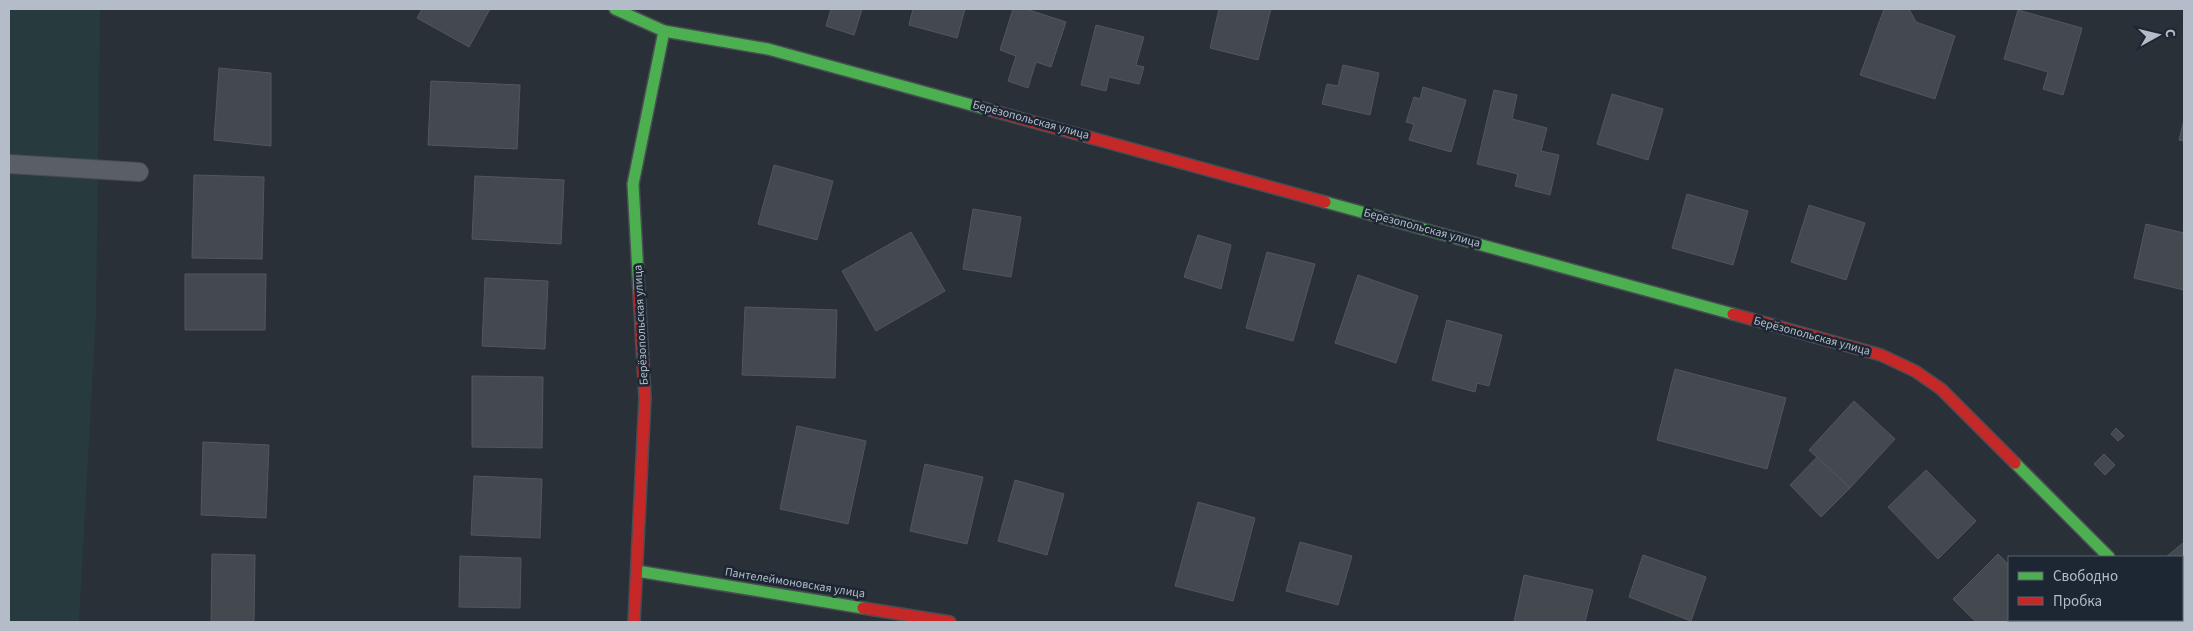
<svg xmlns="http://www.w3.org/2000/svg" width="2193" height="631" font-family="'Source Sans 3',sans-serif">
	<rect width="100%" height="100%" fill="#2a3038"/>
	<polygon fill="#273a3e" points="9,9 100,9 96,315 79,622 9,622"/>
	<g fill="#444950" stroke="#52575f">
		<polygon points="422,9 490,9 469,47 417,18"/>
		<polygon points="831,9 862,9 854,35 826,26"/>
		<polygon points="913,9 965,9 957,38 909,25"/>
		<polygon points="1013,9 1026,9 1066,22 1051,67 1036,62 1028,88 1008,81 1016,56 1000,50"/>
		<polygon points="1219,9 1271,9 1258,60 1210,48"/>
		<polygon points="1884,9 1909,9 1916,22 1955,36 1935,99 1860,75"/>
		<polygon points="2018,10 2082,28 2063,95 2043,89 2048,72 2004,59"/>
		<polygon points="1096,25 1144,37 1136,65 1144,67 1139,84 1109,77 1106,91 1081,85"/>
		<polygon points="1343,65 1379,73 1370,115 1322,104 1327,84 1338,86"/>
		<polygon points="219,68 271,73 271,146 214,140"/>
		<polygon points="431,81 520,85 517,149 428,145"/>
		<polygon points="1423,87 1466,100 1451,152 1409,140 1414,124 1406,122 1414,97 1420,99"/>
		<polygon points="1494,90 1517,95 1512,119 1547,128 1541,151 1559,155 1550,195 1515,186 1518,174 1477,164"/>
		<polygon points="1612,94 1663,109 1648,160 1597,144"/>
		<polygon points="2184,120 2184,141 2179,140"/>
		<polygon points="774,165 833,181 817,240 758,224"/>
		<polygon points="194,175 264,177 262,259 192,258"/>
		<polygon points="475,176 564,180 561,244 472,239"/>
		<polygon points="1687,194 1748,211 1733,265 1672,248"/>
		<polygon points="1809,205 1865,223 1846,280 1791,262"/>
		<polygon points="973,209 1021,217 1011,277 963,269"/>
		<polygon points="2146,224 2184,233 2184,290 2134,278"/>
		<polygon points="911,232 945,291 876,331 842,271"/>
		<polygon points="1198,235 1231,245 1221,289 1184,277"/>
		<polygon points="1267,252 1315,264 1293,341 1246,328"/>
		<polygon points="185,274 266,274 265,330 185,330"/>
		<polygon points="1358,275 1418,296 1396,363 1335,343"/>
		<polygon points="485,278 548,281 545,349 482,346"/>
		<polygon points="745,307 837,310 835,378 742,375"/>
		<polygon points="1447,320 1502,335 1489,386 1477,383 1475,392 1432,380"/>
		<polygon points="1675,369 1786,398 1767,469 1657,440"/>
		<polygon points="472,376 543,377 542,448 472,447"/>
		<polygon points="1854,401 1895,439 1850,488 1809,450"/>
		<polygon points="797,426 866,441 848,524 780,509"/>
		<polygon points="2116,428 2124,436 2118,441 2111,434"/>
		<polygon points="203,442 269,445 266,518 201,515"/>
		<polygon points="2104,454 2115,465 2105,475 2094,464"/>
		<polygon points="1817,457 1850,488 1821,517 1790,485"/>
		<polygon points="925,464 983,477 967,544 910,531"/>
		<polygon points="1926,470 1976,521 1938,559 1888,507"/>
		<polygon points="474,476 542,479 540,538 471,535"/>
		<polygon points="1015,480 1064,494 1047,555 998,541"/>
		<polygon points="1198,502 1255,518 1233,601 1175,586"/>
		<polygon points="1300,542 1352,556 1338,605 1286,591"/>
		<polygon points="2183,543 2184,544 2184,579 2182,577 2182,557 2166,557"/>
		<polygon points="212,554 255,555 254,622 211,622"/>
		<polygon points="1998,554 2009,565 2009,620 2032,620 2030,622 1976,622 1953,599"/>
		<polygon points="1643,555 1706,577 1691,621 1629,597"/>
		<polygon points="460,556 521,558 520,608 459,607"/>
		<polygon points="1524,575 1593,590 1585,622 1514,622"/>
	</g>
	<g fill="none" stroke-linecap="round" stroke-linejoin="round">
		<g stroke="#484c53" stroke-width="20">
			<polyline id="lane" points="9,164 139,172"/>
		</g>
		<g stroke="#484c53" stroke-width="30">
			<polyline id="street" points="2172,620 2175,622"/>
		</g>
		<g stroke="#484c53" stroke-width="14">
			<g id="fast">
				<polyline points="615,9 664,31 768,49 986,109"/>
				<polyline points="1325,202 1733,314"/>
				<polyline points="639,292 633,184 664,31"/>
				<polyline points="2015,463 2109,557"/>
				<polyline points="637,571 863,608"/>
			</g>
		</g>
		<g stroke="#484c53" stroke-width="14">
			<g id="jam">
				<polyline points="986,109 1325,202"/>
				<polyline points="1733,314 1881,355 1915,371 1941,389 2015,463"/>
				<polyline points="863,608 950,622"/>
				<polyline points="634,622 645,398 639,292"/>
			</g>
		</g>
		<use href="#lane" stroke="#5a5e66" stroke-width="18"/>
		<use href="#street" stroke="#5a5e66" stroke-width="28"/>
		<use href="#fast" stroke="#4caf50" stroke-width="11"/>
		<use href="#jam" stroke="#c62828" stroke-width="11"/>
	</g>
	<g text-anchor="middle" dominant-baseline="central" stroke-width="5" stroke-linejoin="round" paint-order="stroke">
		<g font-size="12" fill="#b4bcc9" stroke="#1d2633">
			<text transform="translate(1031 120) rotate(15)">Берёзопольская улица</text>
			<text transform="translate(1422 228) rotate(15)">Берёзопольская улица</text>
			<text transform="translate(641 325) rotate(-93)">Берёзопольская улица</text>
			<text transform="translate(1812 336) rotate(15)">Берёзопольская улица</text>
			<text transform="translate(795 583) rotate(9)">Пантелеймоновская улица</text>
		</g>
	</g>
	<rect width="2193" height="631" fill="none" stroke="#b4bcc9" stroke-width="20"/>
	<rect x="2008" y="556" width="175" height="65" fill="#1d2633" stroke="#59626f"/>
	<rect x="2018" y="572" width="25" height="8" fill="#4caf50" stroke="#59626f"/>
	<text x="2053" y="581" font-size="15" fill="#b4bcc9">Свободно</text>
	<rect x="2018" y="597" width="25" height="8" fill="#c62828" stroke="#59626f"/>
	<text x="2053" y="606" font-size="15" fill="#b4bcc9">Пробка</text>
	<g transform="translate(2158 35) rotate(82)" stroke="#1d2633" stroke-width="4" paint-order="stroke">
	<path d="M0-4L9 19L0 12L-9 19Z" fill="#b4bcc9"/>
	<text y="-8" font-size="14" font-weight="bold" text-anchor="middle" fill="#b4bcc9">С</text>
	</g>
</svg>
